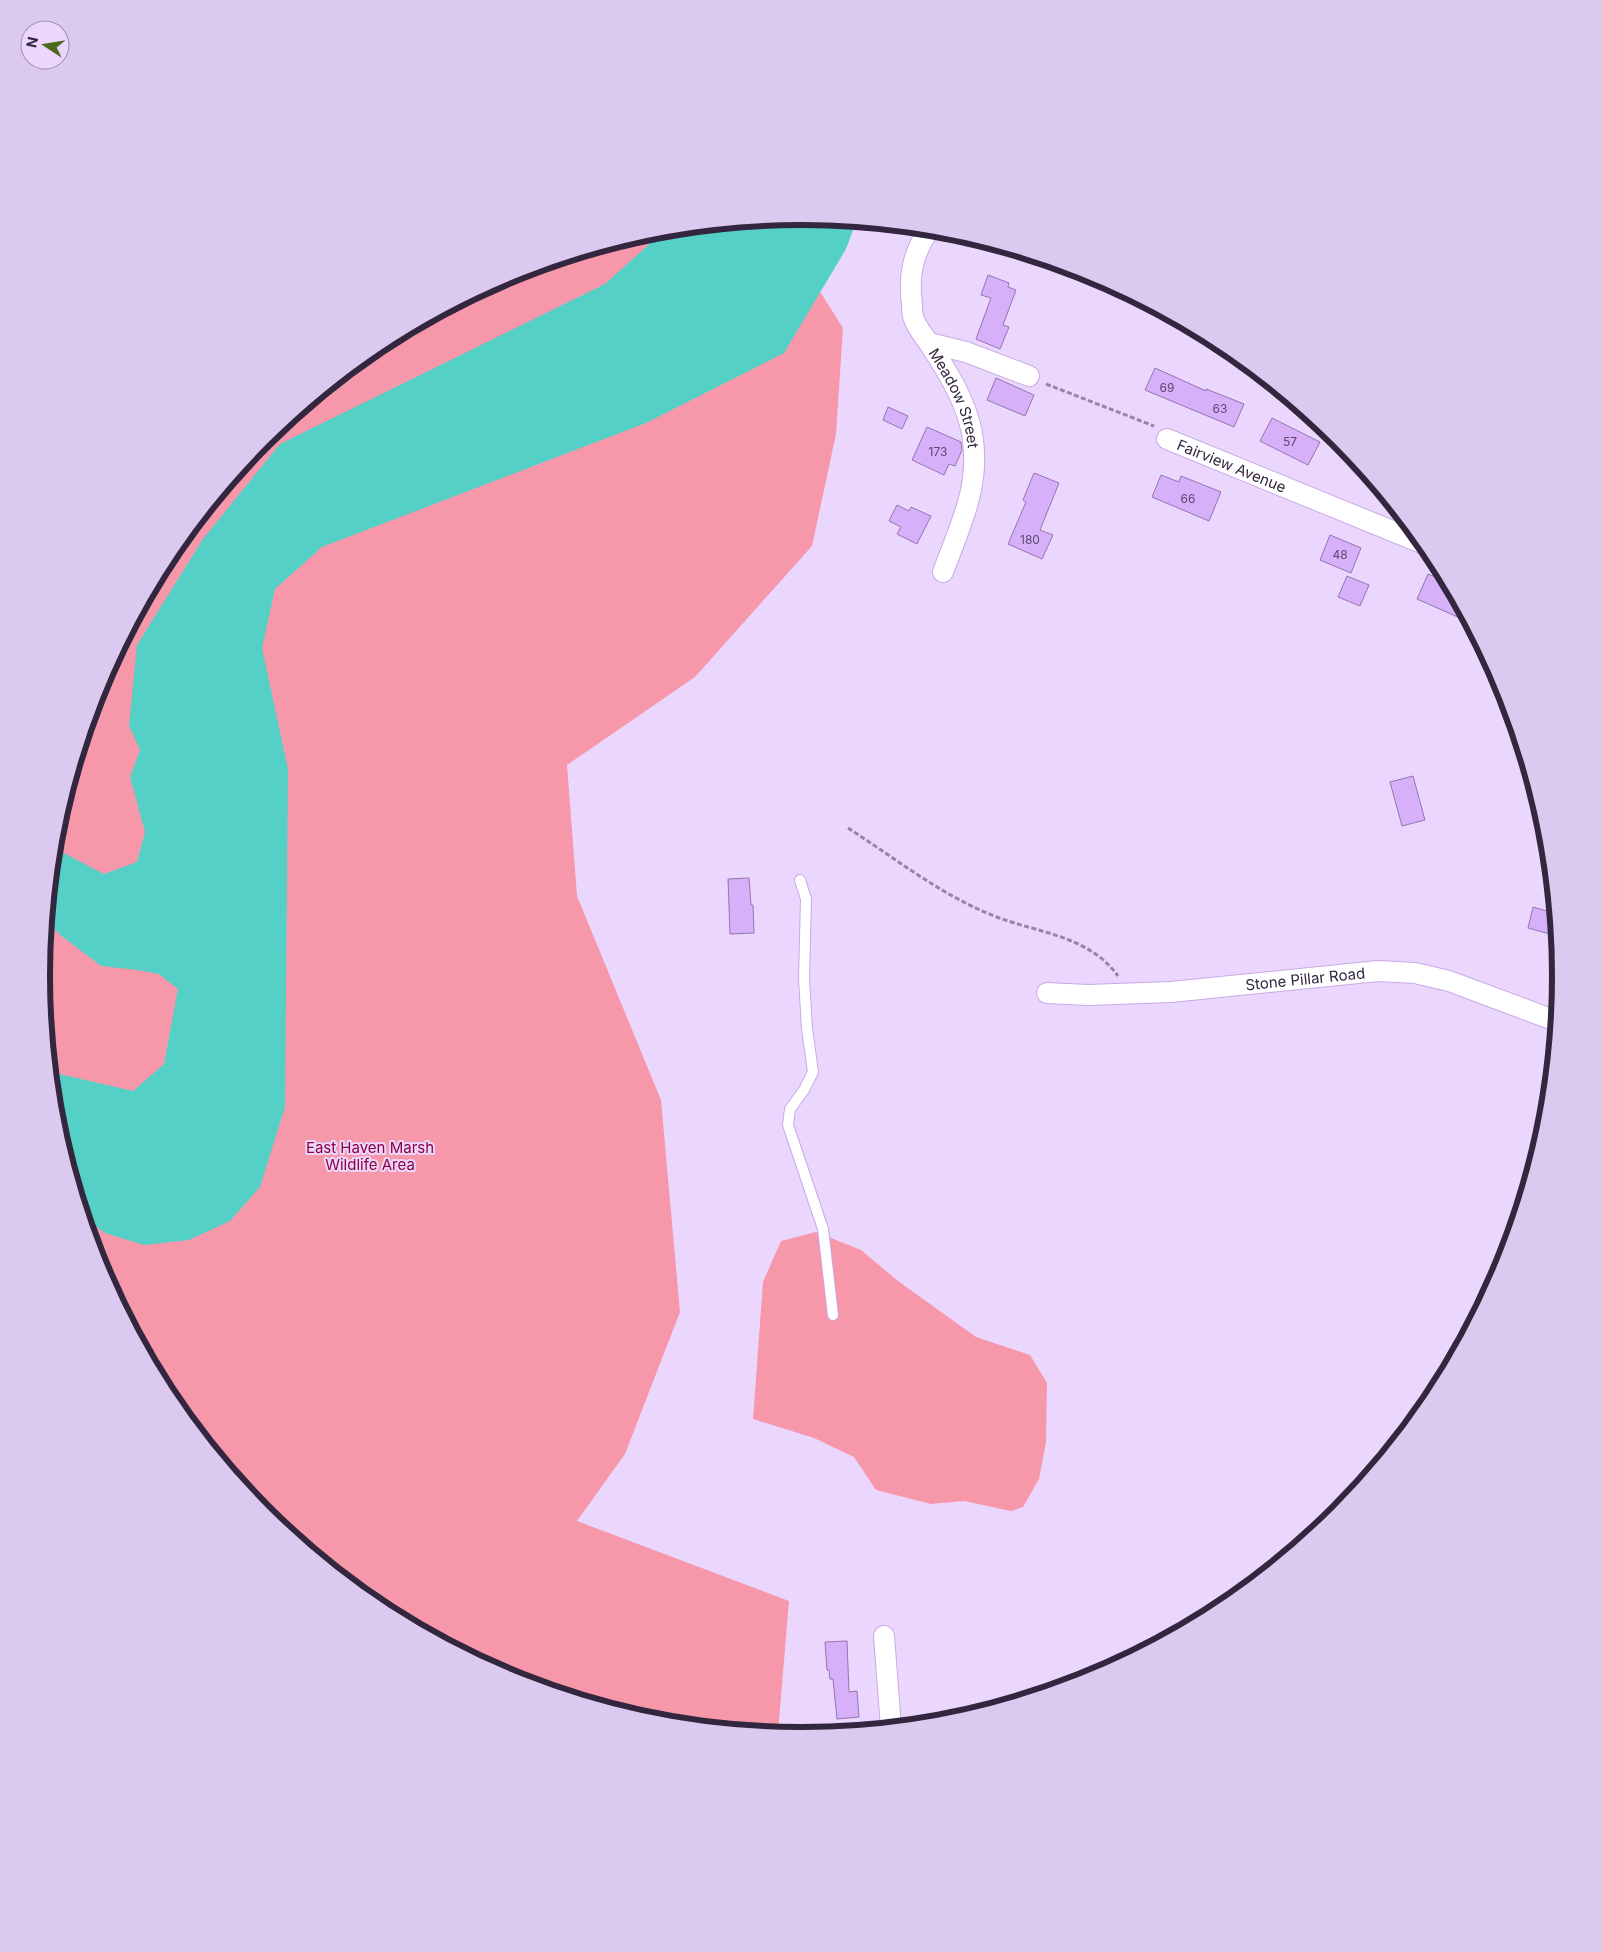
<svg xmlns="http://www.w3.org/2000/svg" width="1602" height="1952" font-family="Inter,sans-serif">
	<rect width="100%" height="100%" fill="#ebd7fe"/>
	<g fill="#f798aa">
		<polygon points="774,219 843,328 836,434 812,546 695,677 567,765 577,896 661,1100 680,1312 625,1454 577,1521 789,1601 778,1733 653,1721 510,1678 379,1608 264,1513 169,1398 99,1266 56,1124 41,976 56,828 99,685 169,554 264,439 379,344 511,274 653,231"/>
		<polygon points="816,1232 861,1250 898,1281 976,1337 1030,1355 1047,1383 1046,1442 1039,1479 1023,1507 1011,1511 964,1501 931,1504 876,1490 854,1457 814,1438 753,1419 763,1282 781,1241"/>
	</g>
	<polygon fill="#55d0c6" points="801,216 856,222 846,249 784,353 646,423 322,547 275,589 262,648 288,769 285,1107 260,1187 230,1221 189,1240 144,1245 105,1233 84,1218 56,1124 51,1072 133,1091 164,1064 178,989 159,974 138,970 101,966 59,934 47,921 54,848 104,874 137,862 145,832 130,777 140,750 129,726 137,645 203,539 280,444 605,284 665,230"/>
	<g fill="#d7b0fa" stroke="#9475b0">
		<polygon points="988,275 1009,283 1008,287 1016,290 1003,325 1009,327 1000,349 976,339 991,298 981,295"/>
		<polygon points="1155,368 1206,391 1206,389 1244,404 1234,427 1145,390"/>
		<polygon points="996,378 1034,395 1025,416 987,400"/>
		<polygon points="888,407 908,416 902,429 883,420"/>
		<polygon points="1272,418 1320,442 1308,465 1260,441"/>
		<polygon points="927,427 961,442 962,450 955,466 949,464 944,475 912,460"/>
		<polygon points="1034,473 1059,483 1040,530 1053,535 1042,559 1008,544 1026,502 1023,500"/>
		<polygon points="1161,475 1179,482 1181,476 1221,492 1209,521 1152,497"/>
		<polygon points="897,505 909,511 911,507 931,516 917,544 897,534 901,527 889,521"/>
		<polygon points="1330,535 1361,548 1351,573 1320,560"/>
		<polygon points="1428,574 1448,582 1469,622 1417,599"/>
		<polygon points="1347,576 1369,585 1360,606 1338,597"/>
		<polygon points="1413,776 1425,820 1402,826 1390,782"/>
		<polygon points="749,878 751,905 753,905 754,933 730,934 728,879"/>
		<polygon points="1533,907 1554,913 1557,936 1528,928"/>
		<polygon points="847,1641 849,1692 857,1691 859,1717 837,1719 833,1679 830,1679 829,1670 827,1670 825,1642"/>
	</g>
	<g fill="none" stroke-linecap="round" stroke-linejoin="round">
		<g stroke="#c9a9e7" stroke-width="12">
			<polyline id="lane" points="800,880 806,899 804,979 807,1028 813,1072 804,1090 790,1109 788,1125 823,1229 833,1315"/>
		</g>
		<g stroke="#c9a9e7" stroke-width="22">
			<g id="street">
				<path id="s1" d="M929,229C913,254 908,275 912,304C912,309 912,315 914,319C917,329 927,339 932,348C949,374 966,402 972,433C981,486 961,523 943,572"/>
				<polyline points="929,343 966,352 1029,376"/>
				<path id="s2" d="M1167,439L1424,544"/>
				<path id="s3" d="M1047,993L1088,995L1171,992L1378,971L1415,973L1449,981L1556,1021"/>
				<polyline points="884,1636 891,1727"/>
			</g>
		</g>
		<g stroke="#9685a5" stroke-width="3" stroke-dasharray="5 2.5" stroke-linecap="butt">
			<polyline points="1046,384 1154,426"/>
			<path d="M848,828C893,857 939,893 987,913C1032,933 1087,933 1118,976"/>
		</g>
		<use href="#lane" stroke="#fff" stroke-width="10"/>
		<use href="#street" stroke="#fff" stroke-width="20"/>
	</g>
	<g text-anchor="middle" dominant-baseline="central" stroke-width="4" stroke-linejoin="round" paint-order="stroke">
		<g font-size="12" fill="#5c486e">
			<text x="1167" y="387">69</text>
			<text x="1220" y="408">63</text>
			<text x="1290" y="441">57</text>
			<text x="938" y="451">173</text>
			<text x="1188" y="498">66</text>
			<text x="1030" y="539">180</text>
			<text x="1340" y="554">48</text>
		</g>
		<g font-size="15" fill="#33263f" stroke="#ebd7fe">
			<text stroke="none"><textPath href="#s1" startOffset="184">Meadow Street</textPath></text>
			<text stroke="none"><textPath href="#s2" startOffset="70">Fairview Avenue</textPath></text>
			<text stroke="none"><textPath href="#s3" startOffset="259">Stone Pillar Road</textPath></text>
		</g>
		<g font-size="15" fill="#90003a" stroke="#ebd7fe">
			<text x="370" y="1147">East Haven Marsh<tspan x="370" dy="17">Wildlife Area</tspan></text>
		</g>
	</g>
	<path d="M0 0H1602V1952H0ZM50 976a751 751 0 1 1 1502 0a751 751 0 1 1-1502 0Z" fill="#dcc9ef" fill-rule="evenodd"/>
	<path fill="none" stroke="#33263f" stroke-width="6" d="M50 976a751 751 0 1 1 1502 0a751 751 0 1 1-1502 0Z"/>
	<g transform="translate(45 45) rotate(282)"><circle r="24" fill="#ebd7fe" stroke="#a190b2"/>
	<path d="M0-4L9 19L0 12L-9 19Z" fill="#4b681c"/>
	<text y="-8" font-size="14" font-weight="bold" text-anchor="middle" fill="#33263f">N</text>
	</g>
</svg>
